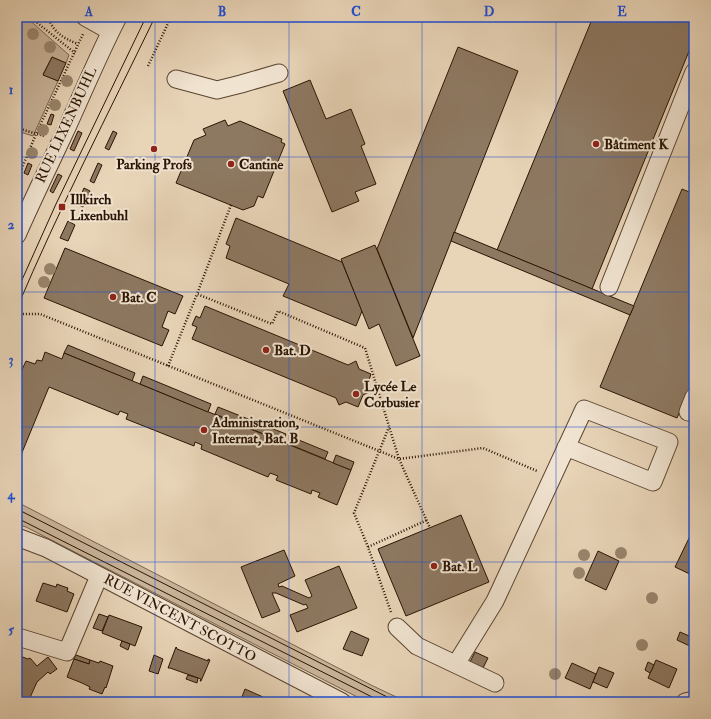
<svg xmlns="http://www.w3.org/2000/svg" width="711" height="719" font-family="'IM FELL Double Pica',serif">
	<rect width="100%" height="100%" fill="#e8d4b7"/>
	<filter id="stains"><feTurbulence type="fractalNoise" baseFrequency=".005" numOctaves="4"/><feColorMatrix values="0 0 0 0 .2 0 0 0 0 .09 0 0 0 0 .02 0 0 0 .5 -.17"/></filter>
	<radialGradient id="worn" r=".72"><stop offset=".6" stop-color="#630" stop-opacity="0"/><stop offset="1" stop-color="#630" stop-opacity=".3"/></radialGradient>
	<g fill="#c8b398" stroke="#79644e">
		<polygon points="17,17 26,17 69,55 66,63 52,57 43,74 58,81 33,136 17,131"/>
		<polygon points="17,502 373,686 407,702 367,702 26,527 17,524"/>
	</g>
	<g fill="#8d7861" stroke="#2a1403">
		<polygon points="593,17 694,17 694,39 592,289 497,250"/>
		<polygon points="458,47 518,71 413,338 377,249"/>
		<polygon points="52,57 66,63 58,81 43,75"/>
		<polygon points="310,80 326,119 351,109 365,144 361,146 376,184 355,192 359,201 332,212 283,91"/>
		<polygon points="51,114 54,115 51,125 47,124"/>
		<polygon points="225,120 228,126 240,121 282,139 281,142 285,144 263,198 258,196 254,206 243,210 176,183 194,140 206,135 203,129"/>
		<polygon points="78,131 82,133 74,151 70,149"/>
		<polygon points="113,131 117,133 109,150 105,148"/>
		<polygon points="28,163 32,165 28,175 24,173"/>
		<polygon points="98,163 102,165 94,183 90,181"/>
		<polygon points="58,174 62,176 53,193 50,191"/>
		<polygon points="84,188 90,191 83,207 77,204"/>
		<polygon points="682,189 694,194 694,378 677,418 600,387"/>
		<polygon points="236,218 342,262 362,311 356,326 283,296 289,284 226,258 230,246 226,244"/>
		<polygon points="68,221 75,225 68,241 60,238"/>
		<polygon points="454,232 634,306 630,315 451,241"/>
		<polygon points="375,245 420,356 396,366 379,324 369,329 341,259"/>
		<polygon points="65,248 183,296 175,314 168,311 162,327 169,330 162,346 44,298"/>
		<polygon points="205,306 348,365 356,361 359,369 371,374 367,386 369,392 363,395 358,407 346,402 339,405 336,398 192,339 197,327 192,325 196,316 200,318"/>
		<polygon points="68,345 135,373 132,381 64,353"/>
		<polygon points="45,352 62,359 64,353 351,470 337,505 318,497 320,493 312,490 311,494 276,480 278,476 270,473 268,477 201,449 202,445 195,442 194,446 126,419 128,414 120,411 118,415 49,387 21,455 17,453 17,375 19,376 26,361 35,364 37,360 42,361"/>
		<polygon points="143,376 211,404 208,412 140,384"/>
		<polygon points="218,407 286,434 283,442 215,414"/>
		<polygon points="294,438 328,452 325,459 291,445"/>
		<polygon points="336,455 354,462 351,470 333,463"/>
		<polygon points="461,515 489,582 406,616 378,549"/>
		<polygon points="692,532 694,533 694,576 675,567"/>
		<polygon points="284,550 295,576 278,584 279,587 282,586 309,598 312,596 305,580 339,566 357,608 297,632 290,615 308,608 306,604 304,605 276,593 272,593 280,611 262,618 241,567"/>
		<polygon points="598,551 619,561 606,590 585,580"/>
		<polygon points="43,583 56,587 57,584 62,586 68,588 67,591 74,594 67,612 36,601"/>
		<polygon points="99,614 108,617 102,631 93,628"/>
		<polygon points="109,615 142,627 135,646 102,633"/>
		<polygon points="351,631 369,639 362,656 343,649"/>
		<polygon points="680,632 694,638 694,648 677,640"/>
		<polygon points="122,641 130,644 128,650 120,646"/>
		<polygon points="176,647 177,648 177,649 208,661 208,659 210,660 201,681 200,681 201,679 170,668 168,668"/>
		<polygon points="475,652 488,658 483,668 470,662"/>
		<polygon points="76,655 90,660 89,664 74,659"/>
		<polygon points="154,655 163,659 158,674 149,671"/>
		<polygon points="17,656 19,657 20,656 28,659 30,658 37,666 48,657 57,669 50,674 48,672 37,682 28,702 17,702"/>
		<polygon points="74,659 89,664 90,660 99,663 100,661 113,666 106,688 105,687 102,694 89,689 90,687 82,683 67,677"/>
		<polygon points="656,660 677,669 669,688 648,678"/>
		<polygon points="648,662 654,665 650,673 645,670"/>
		<polygon points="572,663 596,674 590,689 565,678"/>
		<polygon points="599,667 614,673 607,688 593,682"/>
		<polygon points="188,675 198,678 197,683 186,679"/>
		<polygon points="245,689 263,697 261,702 240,702"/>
	</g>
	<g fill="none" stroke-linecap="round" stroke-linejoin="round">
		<g stroke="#5a4430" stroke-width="19">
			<g id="minor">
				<polyline points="85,17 110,31"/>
				<polyline points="176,79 217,90 241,84 279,73"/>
				<path d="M17,235C32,201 48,168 64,134C82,95 98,56 118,17"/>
				<polyline points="609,287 694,72"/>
				<polyline points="688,412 694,397"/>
				<polyline points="17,537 46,548 342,702"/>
				<polyline points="397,627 417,646 495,683"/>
				<polyline points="18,637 67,652 99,576"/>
				<polyline points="456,664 495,601 584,409 669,442 653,482 566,447"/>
				<polyline points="685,702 694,700"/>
			</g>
		</g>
		<g stroke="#2a1403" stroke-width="2.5" stroke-dasharray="1 2" stroke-linecap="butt">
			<polyline points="30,17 75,53"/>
			<path d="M48,17C54,33 63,38 78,44"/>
			<polyline points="148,66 171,17"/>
			<polyline points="17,128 44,136"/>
			<polyline points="17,180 36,134 83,34"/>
			<polyline points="231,205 197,294 272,324 278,311 365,348 399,459 483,448 537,471"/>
			<polyline points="17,313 21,314 40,314 399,459 430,528"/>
			<polyline points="168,366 197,294"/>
			<polyline points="368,547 354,513 389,427"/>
			<polyline points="391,612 368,547 427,520"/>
		</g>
		<use href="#minor" stroke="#f0e3d0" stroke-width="17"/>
		<g stroke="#2a1403" stroke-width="1">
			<polyline points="17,291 56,204 146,17"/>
			<path d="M17,308C59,209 108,114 155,17"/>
			<polyline points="17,509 397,702"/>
			<polyline points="17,518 382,702"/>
		</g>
	</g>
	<g fill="#99856d">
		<circle cx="33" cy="34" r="6"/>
		<circle cx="50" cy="47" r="6"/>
		<circle cx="67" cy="81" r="6"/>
		<circle cx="55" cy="105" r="6"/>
		<circle cx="43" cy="130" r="6"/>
		<circle cx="32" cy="153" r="6"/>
		<circle cx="50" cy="269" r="6"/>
		<circle cx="44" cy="282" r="6"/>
		<circle cx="621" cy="553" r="6"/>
		<circle cx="584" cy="555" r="6"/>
		<circle cx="579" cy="573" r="6"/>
		<circle cx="652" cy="598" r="6"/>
		<circle cx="642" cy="645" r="6"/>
		<circle cx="555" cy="674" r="6"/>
	</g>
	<path fill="none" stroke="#1d4ed8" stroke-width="1" stroke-opacity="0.55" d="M155,17V702M289,17V702M422,17V702M556,17V702M17,157H694M17,292H694M17,427H694M17,562H694"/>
	<g fill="#8f2418" stroke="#f0e3d0" stroke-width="1.5">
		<circle cx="596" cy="144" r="4"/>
		<circle cx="154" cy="149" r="4"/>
		<circle cx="231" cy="164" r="4"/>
		<rect x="58" y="203" width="8" height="8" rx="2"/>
		<circle cx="113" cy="297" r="4"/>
		<circle cx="266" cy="350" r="4"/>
		<circle cx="356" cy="394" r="4"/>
		<circle cx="204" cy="430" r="4"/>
		<circle cx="434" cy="566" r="4"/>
	</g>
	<g text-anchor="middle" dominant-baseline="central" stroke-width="4" stroke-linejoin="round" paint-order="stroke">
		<g font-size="14" fill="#2a1403" stroke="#f0e3d0">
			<text transform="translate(66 125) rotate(-65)">RUE LIXENBUHL</text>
			<text transform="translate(180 618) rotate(28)">RUE VINCENT SCOTTO</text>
		</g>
		<g font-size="14" font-weight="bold" fill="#2a1403" stroke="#f0e3d0" text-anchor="start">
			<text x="604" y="144">Bâtiment K</text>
			<text x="154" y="164" text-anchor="middle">Parking Profs</text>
			<text x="239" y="164">Cantine</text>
			<text x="70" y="199">Illkirch<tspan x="70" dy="16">Lixenbuhl</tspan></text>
			<text x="121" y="297">Bat. C</text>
			<text x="274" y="350">Bat. D</text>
			<text x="364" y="386">Lycée Le<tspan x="364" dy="16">Corbusier</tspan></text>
			<text x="212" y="422">Administration,<tspan x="212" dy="16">Internat, Bat. B</tspan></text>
			<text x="442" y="566">Bat. L</text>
		</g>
	</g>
	<rect width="711" height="719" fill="none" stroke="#e8d4b7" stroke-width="44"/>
	<rect x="22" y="22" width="667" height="675" fill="none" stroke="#1d4ed8" stroke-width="1.5"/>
	<g font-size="13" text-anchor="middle" font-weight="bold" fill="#1d4ed8">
		<text x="89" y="16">A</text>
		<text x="222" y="16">B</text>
		<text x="356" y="16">C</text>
		<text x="489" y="16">D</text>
		<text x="622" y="16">E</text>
		<text x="11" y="94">1</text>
		<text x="11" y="229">2</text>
		<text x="11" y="364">3</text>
		<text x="11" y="499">4</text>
		<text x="11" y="634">5</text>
	</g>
	<rect width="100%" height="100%" filter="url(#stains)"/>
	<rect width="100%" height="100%" fill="url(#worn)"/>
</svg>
